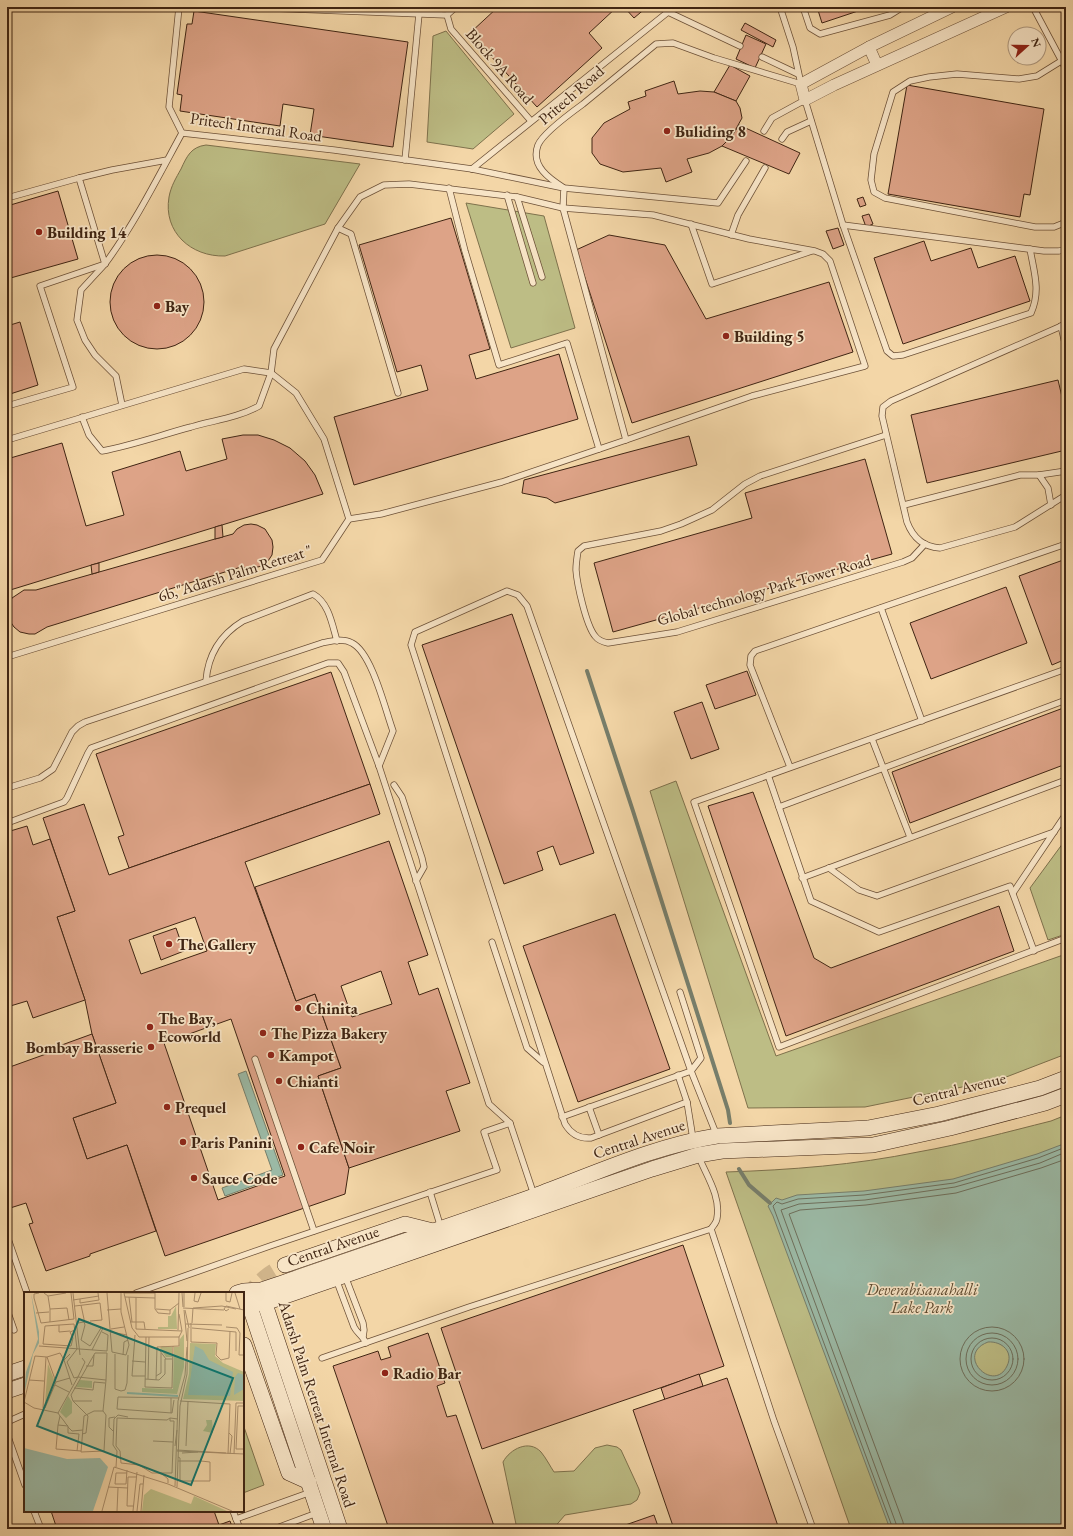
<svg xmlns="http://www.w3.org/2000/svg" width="1073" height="1536" font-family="'EB Garamond',serif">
	<rect width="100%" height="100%" fill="#f3d6a7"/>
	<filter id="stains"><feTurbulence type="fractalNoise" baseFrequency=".005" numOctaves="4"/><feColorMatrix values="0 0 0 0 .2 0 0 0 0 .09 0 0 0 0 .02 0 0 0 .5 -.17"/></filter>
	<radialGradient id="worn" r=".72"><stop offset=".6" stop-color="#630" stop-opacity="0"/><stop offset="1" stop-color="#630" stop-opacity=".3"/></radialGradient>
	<g fill="#bdbd85" stroke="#7e714c">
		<polygon points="446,31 514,114 473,149 427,142 433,36"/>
		<path d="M206,145L360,164L325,224L225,256C191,257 163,232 169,197C171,186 176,178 181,169C187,156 191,147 206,145Z"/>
		<polygon points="466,203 544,216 575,328 511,348"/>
		<polygon points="676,781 776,1056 1066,954 1066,1054 1001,1079 865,1107 748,1108 650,791"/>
		<polygon points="1066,839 1066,934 1048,940 1030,888"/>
		<path d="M1066,1115V1529H851L726,1172C790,1170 855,1165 918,1152C963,1144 1007,1132 1051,1121Z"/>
		<polygon points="243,1424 264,1485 243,1493"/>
		<path d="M607,1445L617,1447L621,1450L639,1489L640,1493L637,1500L631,1504L565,1515L553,1529H517L503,1462C510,1449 529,1439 541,1452C546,1458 550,1466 554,1472L574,1471L595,1448Z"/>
	</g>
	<g fill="#9bb9a5" stroke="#777e6b" fill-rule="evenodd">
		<polygon points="246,1071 283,1175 225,1196 222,1188 272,1170 238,1074"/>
		<path d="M1066,1143V1529H890L773,1216L768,1206L776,1198L782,1200L797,1195L864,1191L953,1179L1037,1154ZM988,1342C1002,1341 1014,1352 1007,1366C994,1394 954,1355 988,1342Z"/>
	</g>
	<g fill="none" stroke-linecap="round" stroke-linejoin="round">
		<g stroke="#6e6f5c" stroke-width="1">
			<circle cx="992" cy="1359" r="32"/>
			<circle cx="992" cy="1359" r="26"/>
			<circle cx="992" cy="1359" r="21"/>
			<polyline points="893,1529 773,1206 777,1202 782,1204 798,1199 864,1195 954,1183 1038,1158 1066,1147"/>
			<polyline points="898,1529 781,1210 799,1204 865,1200 955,1187 1040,1163 1066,1152"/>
			<polyline points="904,1529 903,1522 789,1214 800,1210 866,1205 956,1193 1041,1168 1066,1159"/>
		</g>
		<g stroke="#777e6b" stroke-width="4">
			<polyline points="587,671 633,811 728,1110 730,1123"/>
			<polyline points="739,1169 749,1185 770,1203"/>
		</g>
	</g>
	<g fill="#dda387" stroke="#402513" fill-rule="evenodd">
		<polygon points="498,7 617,7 589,33 602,48 537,107 470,33"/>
		<polygon points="624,7 647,7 634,18"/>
		<polygon points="817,7 870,7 822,23"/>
		<polygon points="194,11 408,42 393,147 310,135 314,109 283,104 280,126 180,111 182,95 177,94 187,24 192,24"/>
		<polygon points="745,23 776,40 773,47 741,30"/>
		<polygon points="746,35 766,44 755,68 736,59"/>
		<polygon points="730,65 750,76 736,101 714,92"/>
		<polygon points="674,81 678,94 700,91 714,92 736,101 740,108 742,118 732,136 722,146 709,153 687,159 692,172 666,182 661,168 623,172 600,164 592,153 592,138 604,123 630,109 628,102 646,96 645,91"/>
		<polygon points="907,85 1044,109 1030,195 1024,194 1020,217 888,194"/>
		<polygon points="739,125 800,153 789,174 722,146 732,136"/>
		<polygon points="58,191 78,259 7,279 7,206"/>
		<polygon points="863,197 866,205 860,207 857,199"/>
		<polygon points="869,214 873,224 866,227 862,216"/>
		<polygon points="451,218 490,349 469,355 476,379 559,354 578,419 354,485 334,417 428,390 421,365 397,372 359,245"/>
		<polygon points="838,228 844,245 833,249 826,231"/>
		<polygon points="609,235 665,245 706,319 829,282 853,352 632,423 576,250"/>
		<polygon points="924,241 931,261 971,248 978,268 1015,256 1030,301 903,344 874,258"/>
		<circle cx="157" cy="302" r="47"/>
		<polygon points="20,322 38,385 7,395 7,326"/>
		<polygon points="1058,380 1066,414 1066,450 927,483 911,415"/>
		<polygon points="243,435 258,435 274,440 290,448 305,461 315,475 323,494 7,591 7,459 62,443 86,526 124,515 112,472 180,451 186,471 227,459 222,439"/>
		<polygon points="689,436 697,465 555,503 547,498 522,493 524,480"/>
		<polygon points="865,459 892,554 613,632 594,563 752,518 745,493"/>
		<polygon points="251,524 257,525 265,529 272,540 273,547 272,555 268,561 262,566 249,569 241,567 47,627 35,634 29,634 20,632 14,627 10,621 8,614 8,607 12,598 24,590 36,590 215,539 233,534 237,529 244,525"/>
		<polygon points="222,525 223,537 215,539 215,527"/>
		<polygon points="1066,559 1066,659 1052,665 1019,576"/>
		<polygon points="99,563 99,572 92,574 91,565"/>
		<polygon points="1006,587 1027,643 931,679 910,623"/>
		<polygon points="512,614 594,853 560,865 553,846 537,852 543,870 504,884 422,645"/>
		<polygon points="747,671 756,695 715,709 706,685"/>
		<polygon points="331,672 370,784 129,868 118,837 124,835 96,754"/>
		<polygon points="702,702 719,749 691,759 674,712"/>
		<polygon points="1066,707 1066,764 910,823 892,772"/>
		<path d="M370,784L380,814L245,862L296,1001L315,994L341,1068L318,1076L349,1168L345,1194L165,1256L127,1145L87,1159L73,1118L116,1103L92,1034L85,1000L57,917L75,911L43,818L84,804L109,875ZM195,917L207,951L141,974L129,940ZM231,1019L285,1176L218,1200L164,1043Z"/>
		<polygon points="753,792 814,958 831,968 999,906 1014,951 786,1036 708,806"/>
		<polygon points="27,826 33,845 50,839 75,911 57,917 85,1000 33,1018 27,1001 7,1007 7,832"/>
		<path d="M389,841L428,955L408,962L419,995L438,988L470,1083L446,1091L460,1131L349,1168L318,1076L341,1068L315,994L296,1001L255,887ZM381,971L392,1004L352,1017L341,986Z"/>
		<polygon points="615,914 670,1069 578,1102 523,946"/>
		<polygon points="176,928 184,951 161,960 153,936"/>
		<polygon points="92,1034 116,1103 73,1118 87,1159 127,1145 156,1231 90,1254 90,1256 46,1271 29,1224 33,1223 26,1203 7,1209 7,1068 60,1049 59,1046"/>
		<polygon points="683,1245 724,1366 482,1449 441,1328"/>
		<polygon points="428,1333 445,1383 437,1386 447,1417 456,1415 495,1529 389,1529 333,1366 378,1351 381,1360 391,1357 388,1347"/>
		<polygon points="699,1374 703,1386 665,1400 661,1388"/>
		<polygon points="727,1378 779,1529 674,1529 633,1410"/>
		<polygon points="51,1511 214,1511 219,1525 230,1521 233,1529 57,1529"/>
		<polygon points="654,1515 659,1529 614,1529"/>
	</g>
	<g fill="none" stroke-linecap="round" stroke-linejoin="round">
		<path stroke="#cfb389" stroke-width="15" stroke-dasharray="15 8" stroke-linecap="butt" d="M246,1297C258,1282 267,1273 285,1265"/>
		<g stroke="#6d5138" stroke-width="7">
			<g id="lane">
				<polyline points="179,7 169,107 182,133 334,150 472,169 564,188 563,208 626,440 502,482 381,514 349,519"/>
				<polyline points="243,7 447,15"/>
				<polyline points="456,7 447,15 451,29 531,121"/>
				<polyline points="672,7 668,12 740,46"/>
				<polyline points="780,7 793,47 801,84"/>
				<polyline points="803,7 810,28 820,34 890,15 903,7"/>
				<polyline points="1033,7 1066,69"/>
				<polyline points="762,57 798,74"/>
				<polyline points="1066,58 1037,76 1019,79 957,74 929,77 910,81 893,92 874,154 871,180 874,192 885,198 1035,227 1054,227 1064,223 1066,210"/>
				<path d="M764,131L772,118L805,100L843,225L887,351L893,356L903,355L1031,313C1041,291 1034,272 1030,249"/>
				<polyline points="782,139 787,132 811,121"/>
				<path d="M167,160L112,170L79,178L105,264C135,223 158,177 182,133"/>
				<polyline points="405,160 419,14"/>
				<path d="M746,161L718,203L564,188C550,179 530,166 538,145C543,133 572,112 583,104C607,84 632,64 656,44L673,43L714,58L801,84"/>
				<polyline points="472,169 668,12"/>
				<polyline points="449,188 465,251 499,365 567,343 599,449"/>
				<polyline points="507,195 533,283"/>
				<polyline points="517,197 542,277"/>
				<polyline points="7,198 79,178"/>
				<polyline points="691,224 712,284 812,251"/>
				<polyline points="843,225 1044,251 1059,251 1066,249"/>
				<polyline points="338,228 351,234 398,393"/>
				<polyline points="731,235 738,215 765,168"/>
				<polyline points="105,264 81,290 77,320 85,340 95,355 116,376 122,405"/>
				<path d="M1066,324L891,401L883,407L882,416L907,522C913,538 923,547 940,548L1015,527L1066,495"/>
				<polyline points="1061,326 1066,348"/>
				<polyline points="7,406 73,387 40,286 105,264"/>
				<path d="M82,417L89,435L102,451C133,445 161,435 191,427C215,420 237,418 259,406L271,373L274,349L338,228L360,197L384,185L409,184L517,197L563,208L653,215L749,239L815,251L823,254L830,261L865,366L752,396L626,440"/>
				<path d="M886,435L760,476L745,484L712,510L681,524L661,531L584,546L578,551C577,557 576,564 576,570C577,584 586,625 595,636C598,640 603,642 608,643L677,632L903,562L912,558L925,544"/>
				<polyline points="7,440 244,369 271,373 296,393 324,439 349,519 322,560 7,657"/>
				<polyline points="1039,475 1066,471"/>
				<polyline points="904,505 1020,475 1039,475 1048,488 1051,505"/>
				<polyline points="881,608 922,721"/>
				<polyline points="1066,669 694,802 779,1047 1066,938"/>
				<path d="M206,681C208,654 220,635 243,621L313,594C329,603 332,624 337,641"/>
				<polyline points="872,739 910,837"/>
				<polyline points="790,767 750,665 751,656 755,651 1066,544"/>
				<polyline points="768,775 811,901 879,932 1010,886 1034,951"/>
				<polyline points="394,785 402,797 422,858 424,867 416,881"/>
				<path d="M7,788L40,778L53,769L72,732L78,726L85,722L322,643C332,641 343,638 352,643C372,653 385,709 393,731L379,766"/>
				<polyline points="779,807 1066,700"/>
				<polyline points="7,823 64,802 67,798 88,753 91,748 328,663 338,663 344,672 379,766 489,1104 510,1123 534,1195"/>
				<polyline points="829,868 859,890 877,896 1054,832"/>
				<polyline points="802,878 1066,780"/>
				<polyline points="1013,893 1066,814"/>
				<polyline points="492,942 527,1048 543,1062"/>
				<polyline points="255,1059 314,1231"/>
				<polyline points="678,1075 687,1102 693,1139"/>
				<path d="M687,1102L591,1138C579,1139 571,1134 565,1124L411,645L415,632L507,591L518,595L527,606L691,1071L717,1136"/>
				<polyline points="589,1107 599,1135"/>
				<polyline points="562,1117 691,1071 701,1058 680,992"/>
				<path d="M698,1155C706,1175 721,1196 717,1218C717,1222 713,1226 711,1229L774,1421L813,1529"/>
				<polyline points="430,1192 441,1228"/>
				<polyline points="7,1236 27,1293"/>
				<polyline points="345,1276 363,1323 364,1330 363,1337"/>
				<path d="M336,1279L354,1327C357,1333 363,1336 366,1343"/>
				<polyline points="136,1293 270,1246 497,1170 484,1132 510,1123"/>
				<polyline points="7,1310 14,1330"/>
				<polyline points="322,1358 469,1307 711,1229"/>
				<polyline points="7,1422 25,1414"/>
				<polyline points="7,1434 25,1485"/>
				<polyline points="34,1511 41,1529"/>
				<polyline points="233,1511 240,1529"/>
				<polyline points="236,1519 311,1492"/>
				<polyline points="274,1529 317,1513"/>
			</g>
		</g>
		<g stroke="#6d5138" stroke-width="12">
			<g id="street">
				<polyline points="952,7 869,47 801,84 805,100 834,85 1006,7"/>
				<polyline points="869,47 877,65"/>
			</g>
		</g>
		<g stroke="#402513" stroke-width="16">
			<g id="secondary">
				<polyline points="285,1265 405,1224 433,1231"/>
				<path d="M237,1293L244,1291L261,1290L282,1283C366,1254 450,1226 534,1196C594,1174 654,1146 717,1136L868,1128L939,1114L1040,1088L1066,1078"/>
				<polyline points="246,1295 324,1529"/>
				<polyline points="262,1295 340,1529"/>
				<polyline points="243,1306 249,1304 265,1303 652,1169 698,1155 722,1151 873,1145 950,1128 1045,1103 1066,1095"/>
				<polyline points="244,1345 289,1473 309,1482"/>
				<polyline points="7,1374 25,1368"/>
				<polyline points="7,1391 25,1385"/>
			</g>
		</g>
		<use href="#lane" stroke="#f7e4c6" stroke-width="5.5"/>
		<use href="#street" stroke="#f7e4c6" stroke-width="11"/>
		<use href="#secondary" stroke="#f7e4c6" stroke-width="15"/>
	</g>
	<g fill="#8f2418" stroke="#f7e4c6" stroke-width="1.5">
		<circle cx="667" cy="131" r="4"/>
		<circle cx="39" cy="232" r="4"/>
		<circle cx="157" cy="306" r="4"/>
		<circle cx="726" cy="336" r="4"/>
		<circle cx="169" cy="944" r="4"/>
		<circle cx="298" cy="1008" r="4"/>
		<circle cx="150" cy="1027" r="4"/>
		<circle cx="263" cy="1033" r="4"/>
		<circle cx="151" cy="1047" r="4"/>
		<circle cx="271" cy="1055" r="4"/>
		<circle cx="279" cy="1081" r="4"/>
		<circle cx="167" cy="1107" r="4"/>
		<circle cx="183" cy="1142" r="4"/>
		<circle cx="301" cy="1147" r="4"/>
		<circle cx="194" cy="1178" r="4"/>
		<circle cx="385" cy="1373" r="4"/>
	</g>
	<g text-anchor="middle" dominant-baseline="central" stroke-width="3.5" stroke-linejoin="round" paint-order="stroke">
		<g font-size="16" fill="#402513" stroke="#f7e4c6">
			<text transform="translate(500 66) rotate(49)">Block 9A Road</text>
			<text transform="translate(571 95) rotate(-41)">Pritech Road</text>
			<text transform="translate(256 127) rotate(8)">Pritech Internal Road</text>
			<text transform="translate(235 573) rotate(-17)">6b,"Adarsh Palm Retreat "</text>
			<text transform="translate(764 590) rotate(-16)">Global technology Park Tower Road</text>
			<text transform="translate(959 1089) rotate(-14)">Central Avenue</text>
			<text transform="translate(639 1139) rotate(-18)">Central Avenue</text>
			<text transform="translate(333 1246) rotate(-19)">Central Avenue</text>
			<text transform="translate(317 1404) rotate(72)">Adarsh Palm Retreat Internal Road</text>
		</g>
		<g font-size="16" font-weight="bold" fill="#402513" stroke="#f7e4c6" text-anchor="start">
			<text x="675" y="131">Buliding 8</text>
			<text x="47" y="232">Building 14</text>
			<text x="165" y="306">Bay</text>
			<text x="734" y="336">Building 5</text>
			<text x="177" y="944">The Gallery</text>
			<text x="306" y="1008">Chinita</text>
			<text x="158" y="1018">The Bay,<tspan x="158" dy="18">Ecoworld</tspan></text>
			<text x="271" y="1033">The Pizza Bakery</text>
			<text x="143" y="1047" text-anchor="end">Bombay Brasserie</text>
			<text x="279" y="1055">Kampot</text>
			<text x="287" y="1081">Chianti</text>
			<text x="175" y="1107">Prequel</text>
			<text x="191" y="1142">Paris Panini</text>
			<text x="309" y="1147">Cafe Noir</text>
			<text x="202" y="1178">Sauce Code</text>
			<text x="393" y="1373">Radio Bar</text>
		</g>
		<g font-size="16" font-style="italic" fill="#5f4b30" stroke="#f7e4c6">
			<text x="922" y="1289">Deverabisanahalli<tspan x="922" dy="18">Lake Park</tspan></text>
		</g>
	</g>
	<g transform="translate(24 1292)">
		<rect width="220" height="220" fill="#f3d6a7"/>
		<path d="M152,14L153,37H134V35H144V24H147ZM160,42V75L153,102L118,100V96L149,97L150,55H155L156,47ZM166,51L192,52L191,64L199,71L220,80V109L159,107L165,82ZM138,54L148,55V65H142L136,56ZM24,72L31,90L21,111ZM56,88L68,89V96L52,95ZM44,104L48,110V121L42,126L36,120ZM182,128H188L189,141L179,139L183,133ZM127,197L167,212L170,204L203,219H118L120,203Z" fill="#bdbd85"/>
		<path d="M7,1L15,40V51L9,62L0,103L2,80L14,47ZM171,54L179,58L185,68L209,80L206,104L164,103ZM214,81L220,83V97L210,103L211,85ZM0,156L43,167L76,166L84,175L69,219H1Z" fill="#9bb9a5"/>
		<path fill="none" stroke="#9bb9a5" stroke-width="2" d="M103,101L154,104"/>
		<path fill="none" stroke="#ab8f6c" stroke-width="1" d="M15,1L10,2V6L17,31L50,27M20,1L24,4L26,17L43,16L45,28M47,1L50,27M49,1L56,63M83,1L88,60L102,63L105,53L97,20V1M158,1L159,15M160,1V15M171,1L170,9L174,10L177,1M202,1V9L206,10L208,1M211,1L216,17M24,4L42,1M101,5L131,6M105,5L108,30M112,5V37L158,39M56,7V11L75,8L74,1M49,8L75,4M155,11L146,18V22L134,21L131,17V1H100L108,36L115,45H155L158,39L155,22M51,14L76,11L78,28L66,29M159,16L200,18M169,16L198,14L212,17M132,17L146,18M205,17L202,19L200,17L202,14L220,18M83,18L97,17M160,18L163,49M161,18L165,36M12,21L25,20M26,30V17M106,30H120L121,37M53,31H54L60,30H64L77,36L66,54L57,48L61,33L60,30V27L57,13M167,31V50L193,51L192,63L197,68L205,66L206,39M168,31L169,16M50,32L21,34L19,52L47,54L49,46L46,40L51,38M50,32L53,57M162,32L198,33M35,33V40L46,39M202,35L213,36L216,41M168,36L212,40V59M87,37L100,35M154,38L155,1M87,40L103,43M216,41L215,63H220M111,43L108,84H121M122,45L121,95L148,96L149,54M15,54L83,59L84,43L78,40M133,55L142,67M53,57L43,70L50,86L54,85L61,70L58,66M68,58L79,36M91,62V97L97,99L101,98L103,91L104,63M99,63L100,50L104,48M23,65L32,90L46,86M40,68L48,93M108,69L121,70M62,74H69L70,63M132,84L137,81V61M121,87L135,88L141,82V67H148M124,87L125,45M5,88L20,89M132,88L133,55L155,54V45M31,93L45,100M50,96L69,98L70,90L81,91M150,108L148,121L93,117L94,105L155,106M49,109H68M156,109L206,112L204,162M0,110L10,116L34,121L54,85L82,88L79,119M0,110L11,64L23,65L36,61L40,68L46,62M220,114H214L212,157H220M19,116L22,65M21,116L32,90M70,119H79L82,123L80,159L57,160L60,124ZM34,121L36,124L40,129L42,132L44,134L34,133L36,124M147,121V106M146,126V129H150L148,181H128L115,173L97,171L96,159L92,154L93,126L143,128L146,126L154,127M34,133L32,157L57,159M44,134V141L55,142L53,159M44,135L48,139L59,138M90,140L85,135V126L91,125M205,141L208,144L206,162M58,142L62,141L64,124L49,109L47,103L71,61H83L82,88M129,149L149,150M151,154L153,138M162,154L164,110M153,158L202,161M153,159L220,162M158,161L174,160M210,162L212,111H220M154,169H177L186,170V189H156V166L154,165M92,175L93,159L89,153L90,127L94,123L104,125M103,181H92L91,192H102L103,178M137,181L144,187V191M151,194L154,109L161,83L163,55M84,195L104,196M153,195L156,114L163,82L164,36M109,214H103L104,185H112M78,219L90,175L144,192L208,219M93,219L94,196M109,219L113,180M113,219L116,192H119M117,219L120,183"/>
		<path fill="#0f766e" fill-opacity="0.15" stroke="#0f766e" stroke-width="2" d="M55,27L209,86L167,193L13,134Z"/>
		<rect width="220" height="220" fill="none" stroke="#402513" stroke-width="2"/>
	</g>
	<rect width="1073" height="1536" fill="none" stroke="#f3d6a7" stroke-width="24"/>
	<rect x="8" y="8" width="1057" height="1520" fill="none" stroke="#402513" stroke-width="2"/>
	<rect x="12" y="12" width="1049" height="1512" fill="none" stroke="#402513"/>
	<g transform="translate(1027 46) rotate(69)"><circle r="19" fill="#f7e4c6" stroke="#ae987e"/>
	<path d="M0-3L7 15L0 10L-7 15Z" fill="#8f2418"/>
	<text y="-6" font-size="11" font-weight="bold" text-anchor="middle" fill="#402513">N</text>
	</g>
	<rect width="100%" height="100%" filter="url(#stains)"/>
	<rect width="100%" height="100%" fill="url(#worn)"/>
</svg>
